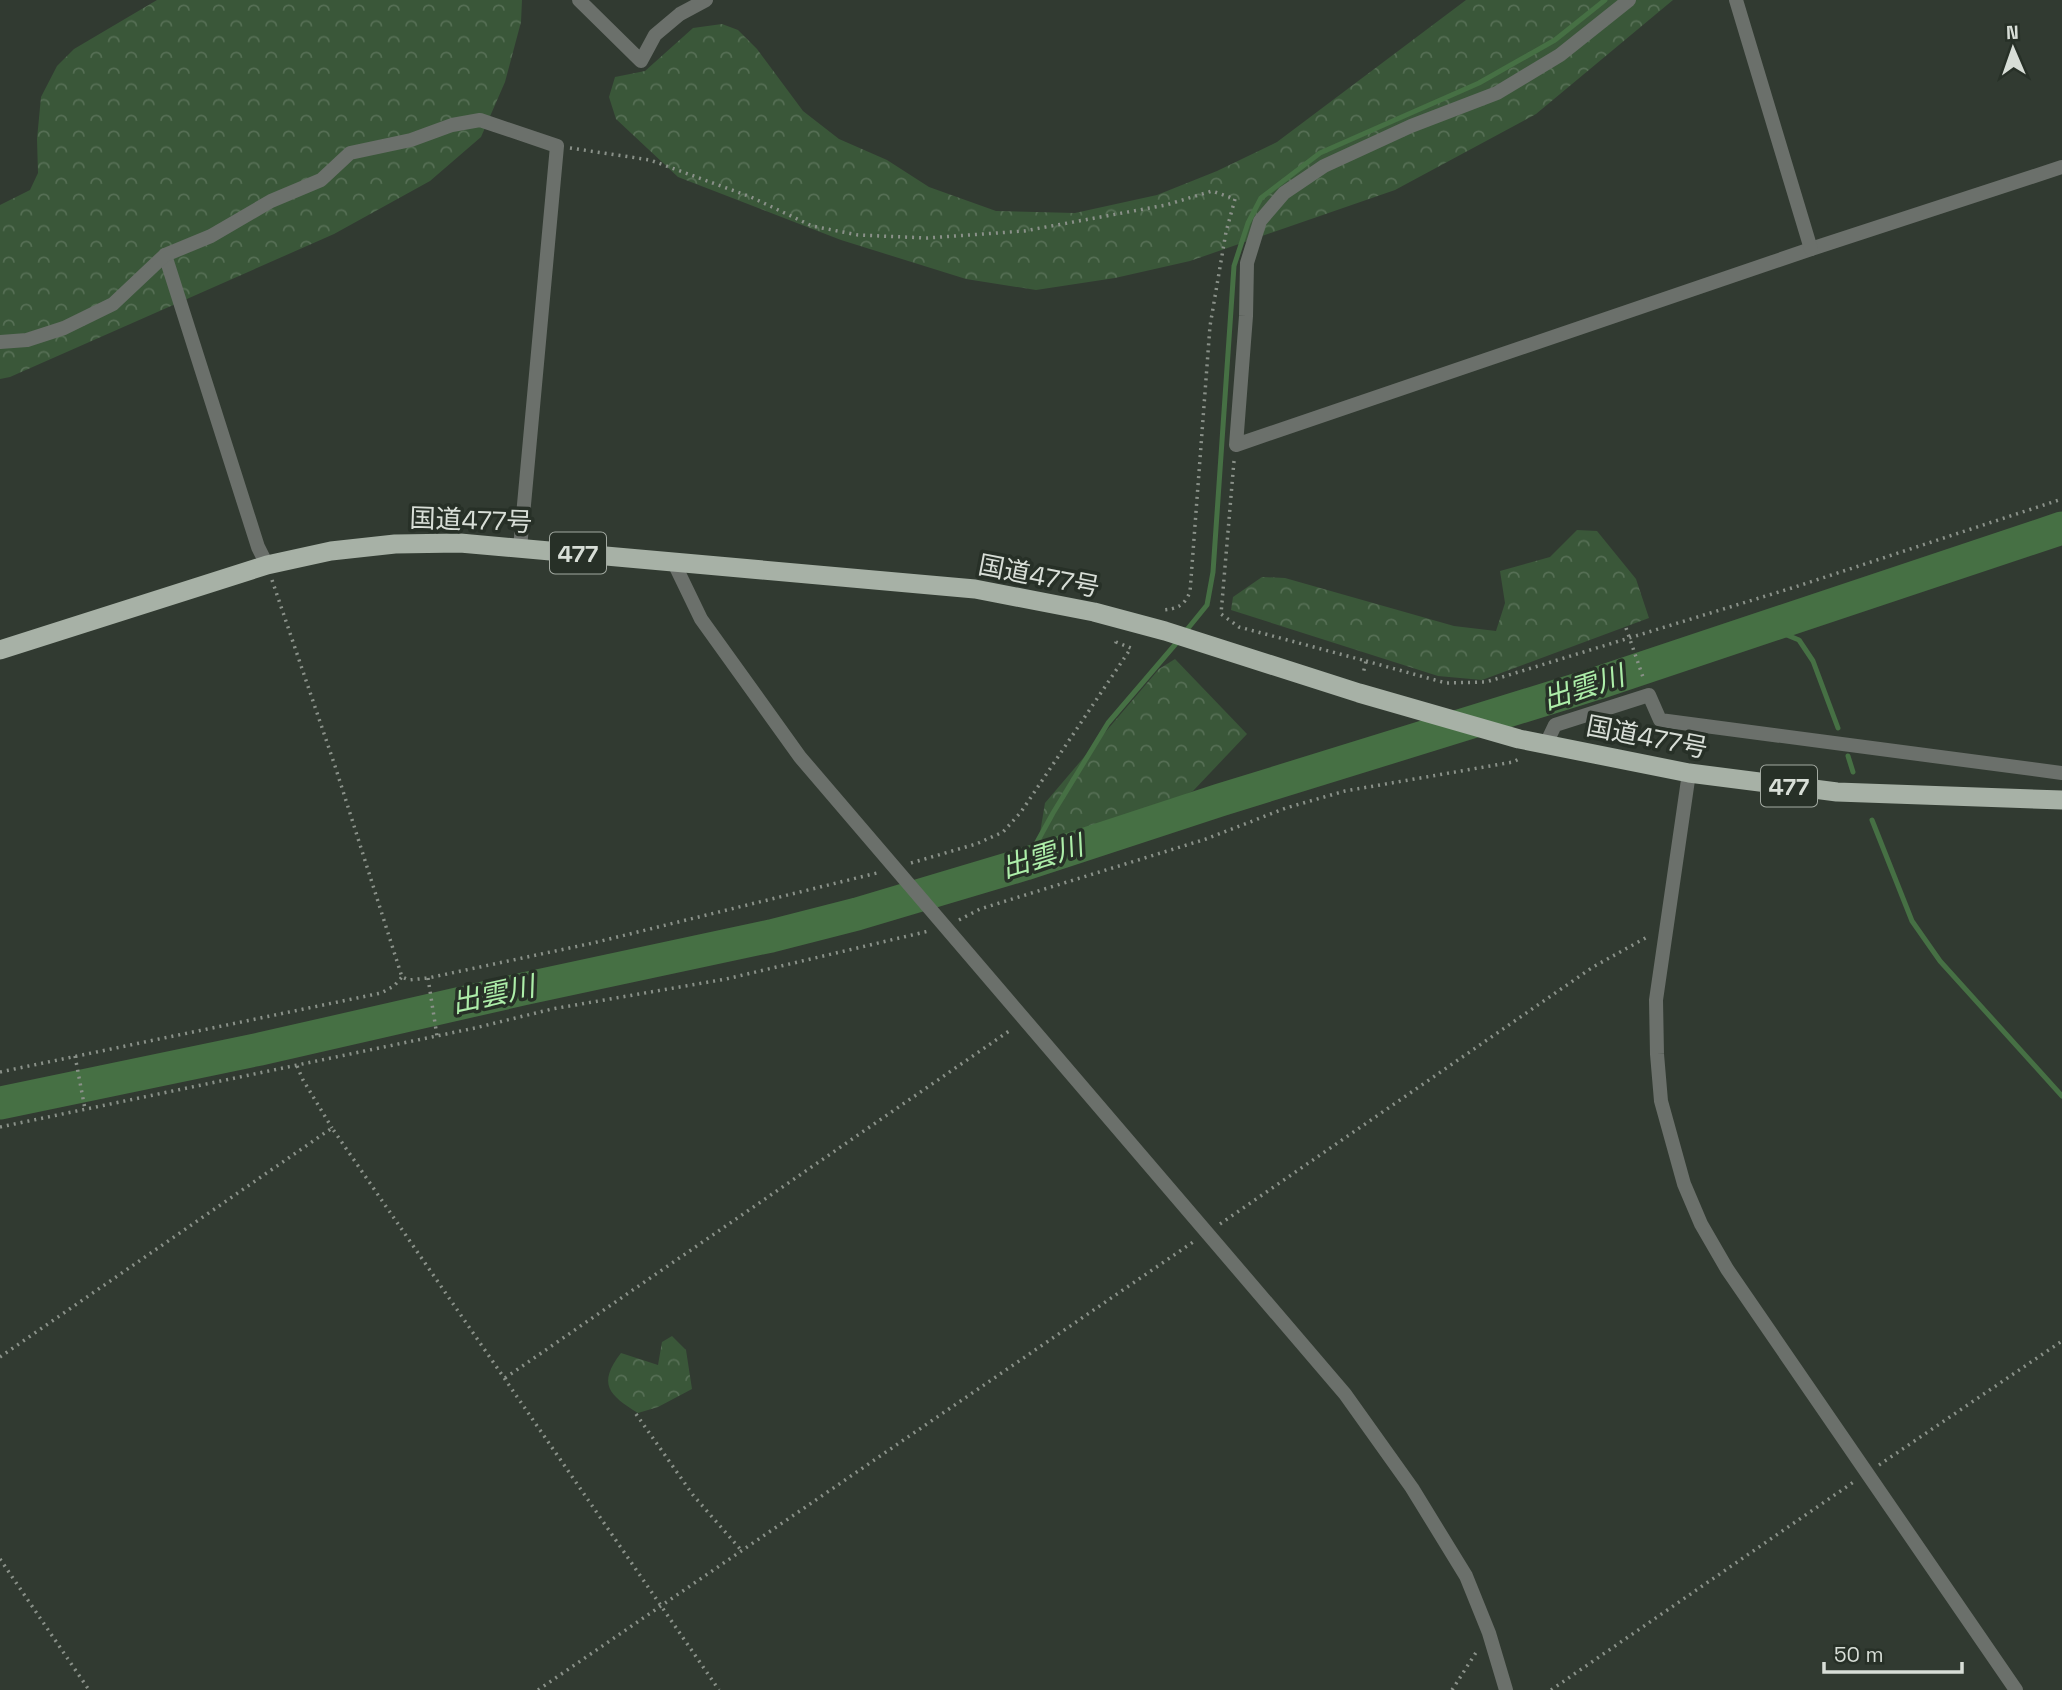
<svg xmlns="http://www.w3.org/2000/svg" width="2062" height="1690" font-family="'Space Grotesk','Noto Sans JP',sans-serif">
	<defs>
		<pattern id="forest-crowns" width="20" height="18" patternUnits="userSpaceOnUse" patternTransform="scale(1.75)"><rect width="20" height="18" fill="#3a5739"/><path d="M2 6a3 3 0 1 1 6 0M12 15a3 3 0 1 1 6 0" fill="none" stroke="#566f55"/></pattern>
	</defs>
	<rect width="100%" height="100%" fill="#313a31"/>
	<g fill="url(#forest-crowns)">
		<polygon points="157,0 522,0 521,22 505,82 481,137 430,181 334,234 10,377 0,379 0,205 30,190 38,173 37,139 41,97 57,66 74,49"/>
		<polygon points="1466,0 1673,0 1536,114 1395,190 1190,261 1115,278 1036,290 966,279 841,240 678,177 616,119 609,97 615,77 645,71 693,28 722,24 738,30 757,49 803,111 839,139 887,160 929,187 996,211 1075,213 1157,195 1217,171 1277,142"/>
		<polygon points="1577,530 1597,531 1636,579 1649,618 1482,680 1438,676 1231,610 1233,597 1262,577 1285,578 1454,626 1496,631 1505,603 1500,571 1550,557"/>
		<polygon points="1175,659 1247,734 1193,791 1159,807 1038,845 1045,803 1159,669"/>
		<path d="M672,1336L686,1350L692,1389L658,1407L638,1413C609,1395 597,1384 621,1353L658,1365L662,1342Z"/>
	</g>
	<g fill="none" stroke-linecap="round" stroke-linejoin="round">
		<g stroke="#467044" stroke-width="5">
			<polyline points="1768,627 1799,640 1813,661 1838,728"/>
			<polyline points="1185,632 1207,605 1213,572 1234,266 1248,223 1261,198 1320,153 1479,83 1555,40 1605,0"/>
			<polyline points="1848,756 1853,772"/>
			<polyline points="1872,820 1912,921 1940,961 2062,1096"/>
			<polyline points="1025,864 1053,813 1108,723 1179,640"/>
		</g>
		<polyline stroke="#467044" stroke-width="33" points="0,1103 260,1049 523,989 771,936 857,914 1025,864 1220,800 1598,683 2062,528"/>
		<g stroke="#8a9189" stroke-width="3.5" stroke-dasharray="2 5" stroke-linecap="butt">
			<path d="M570,148L650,160L751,197L812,226L858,235L927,238L1024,231L1166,205L1212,191L1235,199L1226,232L1210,326L1190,592C1184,606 1177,609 1162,610"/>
			<polyline points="1234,461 1221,614 1239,627 1366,661 1363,674"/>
			<polyline points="272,580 335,766 402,977 409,980 428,978 593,943 881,872"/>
			<polyline points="1626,628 1644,680"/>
			<polyline points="1366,661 1446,683 1486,682 1795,587 2062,499"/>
			<polyline points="911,863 976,844 1003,832 1021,812 1131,648 1116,642 1117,638"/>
			<polyline points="959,920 980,909 1206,839 1286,808 1345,791 1513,762 1521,758"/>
			<polyline points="428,978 437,1036"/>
			<polyline points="75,1056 85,1109"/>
			<polyline points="297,1066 303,1080 332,1128"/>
			<polyline points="0,1072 381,993 394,986 402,977"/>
			<polyline points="0,1127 475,1028 552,1009 726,979 929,931"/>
			<polyline points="1220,1224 1593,967 1649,936"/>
			<polyline points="0,1357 332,1128 719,1690"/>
			<polyline points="505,1378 1012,1029"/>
			<polyline points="636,1414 693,1495 741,1550"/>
			<polyline points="1879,1465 2062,1341"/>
			<polyline points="0,1559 89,1690"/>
			<polyline points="538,1690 1196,1240"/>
			<polyline points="1452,1690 1477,1651"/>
			<polyline points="1551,1690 1855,1481"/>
		</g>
		<g stroke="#6b706b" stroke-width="14">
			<polyline points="579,0 641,61 655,35 680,14 706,0"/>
			<polyline points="1629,0 1560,55 1497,93 1411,126 1324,166 1284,193 1260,221 1247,263 1246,316 1236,445 1811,249 2062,167"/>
			<polyline points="1736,0 1811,249"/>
			<polyline points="165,255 258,547 267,565"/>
			<polyline points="0,342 27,340 64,328 113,304 165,255 211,236 271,201 321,180 350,153 411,140 452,125 480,120 557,146 520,548"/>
			<polyline points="1546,744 1555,725 1649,695 1660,720 2062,773"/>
		</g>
		<g stroke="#6b706b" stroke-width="14">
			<polyline points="673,561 701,619 800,757 1345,1394 1412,1488 1466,1576 1489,1633 1506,1690"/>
			<polyline points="1689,773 1656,1000 1657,1054 1661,1101 1684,1184 1701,1224 1727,1269 2016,1690"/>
		</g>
		<polyline stroke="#a7b1a6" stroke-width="19" points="0,650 267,565 331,551 395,544 460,543 975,589 1094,612 1165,631 1359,693 1519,739 1689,773 1837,792 2062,800"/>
	</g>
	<g text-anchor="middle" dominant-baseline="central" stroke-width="7" stroke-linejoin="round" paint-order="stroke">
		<g fill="#273027" stroke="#a3aaa2" stroke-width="2">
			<rect x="550" y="532.5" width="56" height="41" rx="5"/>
			<rect x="1761" y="765.5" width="56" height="41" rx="5"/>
		</g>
		<g font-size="24" font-weight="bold" fill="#d8ded7">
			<text x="578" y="553">477</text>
			<text x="1789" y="786">477</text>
		</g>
		<g font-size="26" fill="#d8ded7" stroke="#273027">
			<text transform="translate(471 520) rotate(2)">国道477号</text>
			<text transform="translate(1039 576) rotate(11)">国道477号</text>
			<text transform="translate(1647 737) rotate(11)">国道477号</text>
		</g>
		<g font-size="28" font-style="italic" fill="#adeea9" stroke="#273027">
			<text transform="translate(1583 687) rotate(-18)">出雲川</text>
			<text transform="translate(1042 856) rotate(-17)">出雲川</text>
			<text transform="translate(493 994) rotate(-12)">出雲川</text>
		</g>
	</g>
	<g transform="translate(2013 49) rotate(358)" stroke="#273027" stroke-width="5" paint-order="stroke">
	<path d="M0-5L12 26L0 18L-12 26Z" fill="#d8ded7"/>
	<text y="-10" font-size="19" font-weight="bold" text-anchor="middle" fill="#d8ded7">N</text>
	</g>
	<path d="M1824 1662v10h138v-10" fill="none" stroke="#d8ded7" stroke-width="3.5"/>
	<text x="1834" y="1662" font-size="21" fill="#d8ded7" stroke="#273027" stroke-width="5" paint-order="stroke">50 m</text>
</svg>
